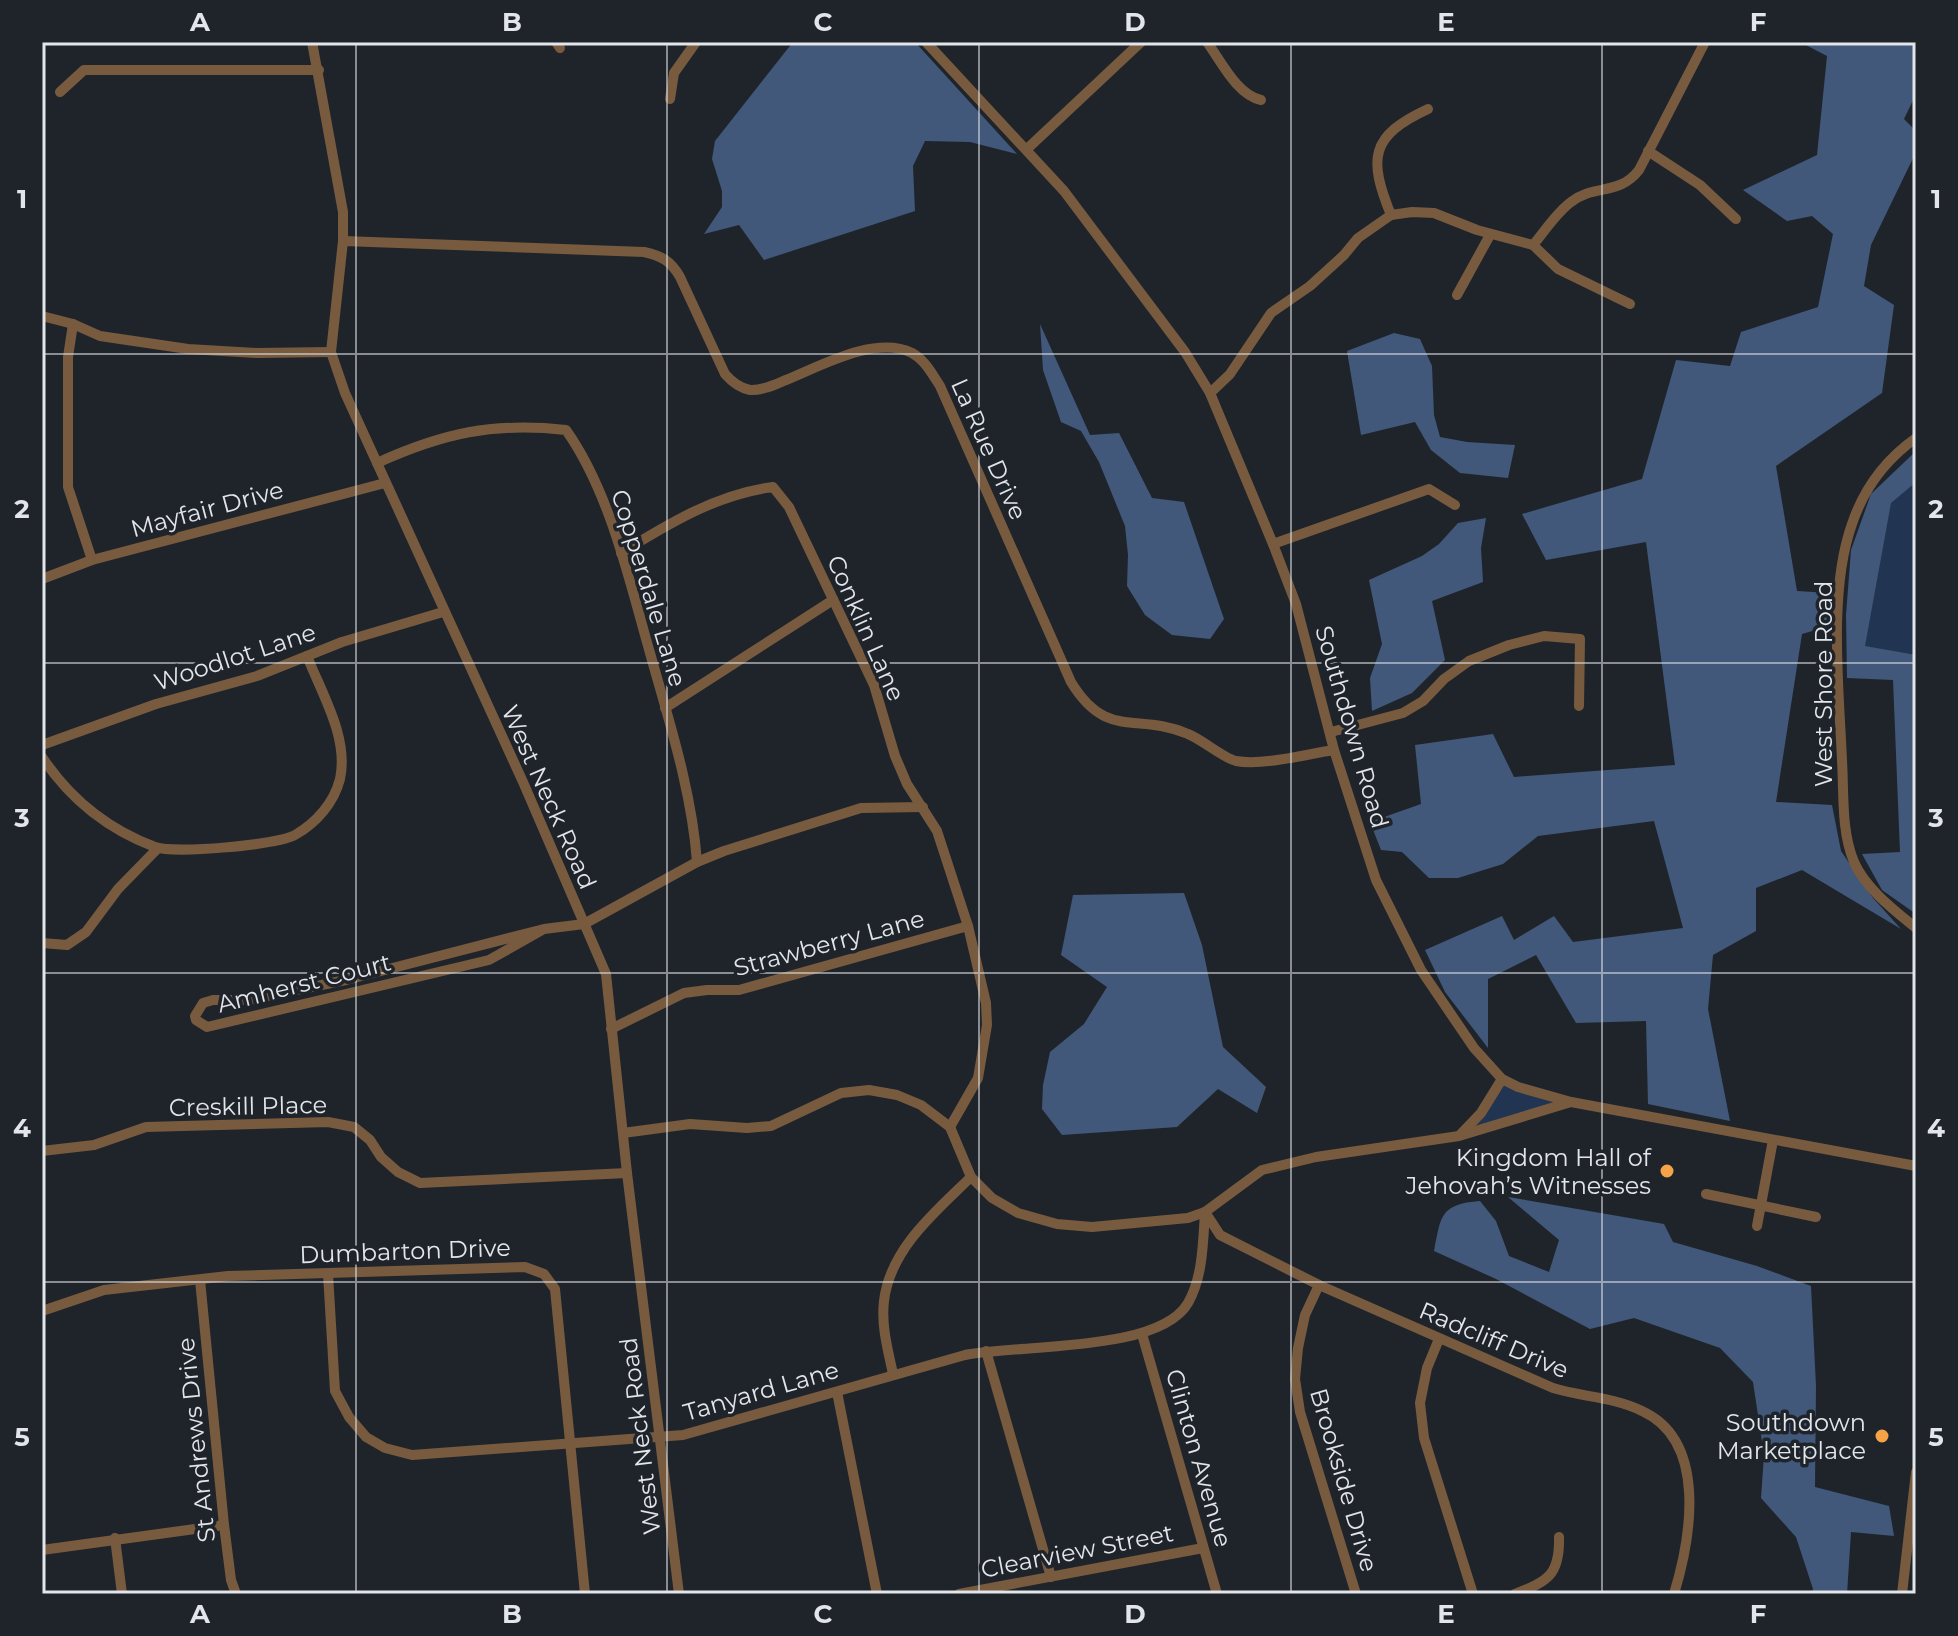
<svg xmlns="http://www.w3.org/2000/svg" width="1958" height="1636" font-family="Montserrat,sans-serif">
	<rect width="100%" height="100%" fill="#1f242b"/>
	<g fill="#213552">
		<polygon points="1916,462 1916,682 1854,650 1870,504"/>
		<polygon points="1505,1084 1561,1103 1469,1131"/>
	</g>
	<g fill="#41587a">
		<polygon points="793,42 915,42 1017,154 970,142 925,141 913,166 915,211 764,260 739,225 704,234 722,207 722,191 712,159 715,141"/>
		<polygon points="1800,42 1916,42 1916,94 1904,119 1916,131 1916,152 1871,245 1864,286 1894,305 1882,393 1776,466 1797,591 1830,593 1826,627 1802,634 1776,802 1832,805 1841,851 1873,898 1901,929 1802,870 1756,888 1756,931 1713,955 1708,1009 1730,1121 1648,1104 1646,1021 1576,1023 1536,955 1488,979 1488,1048 1445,992 1425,950 1502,916 1514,940 1554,916 1573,942 1683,928 1654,821 1538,836 1503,864 1458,878 1429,878 1402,852 1381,850 1370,822 1421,804 1415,745 1493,734 1514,777 1675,765 1646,542 1546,560 1522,514 1642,479 1676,360 1730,366 1741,332 1818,307 1833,234 1812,216 1787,221 1743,190 1817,155 1827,56"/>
		<polygon points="1040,324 1090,435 1119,433 1152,498 1184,502 1224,619 1210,639 1172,635 1145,615 1127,586 1128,555 1125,526 1099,462 1081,431 1061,422 1043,370"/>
		<polygon points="1394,333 1420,339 1432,366 1434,415 1440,437 1467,442 1515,445 1508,478 1460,473 1431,450 1415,422 1361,435 1347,351"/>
		<polygon points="1916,451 1916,482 1891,503 1865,646 1916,655 1916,914 1882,890 1862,854 1900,852 1893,680 1847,678 1846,615 1851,550 1871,494"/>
		<polygon points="1486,518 1481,548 1483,582 1432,601 1445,660 1412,693 1372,711 1370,678 1382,644 1369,580 1422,556 1439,544 1458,523"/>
		<polygon points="1184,893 1202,945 1223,1047 1266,1087 1257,1113 1218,1089 1177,1127 1062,1135 1042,1109 1043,1085 1050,1052 1084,1024 1107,987 1061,955 1073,895"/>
		<path d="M1508,1197L1664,1224L1673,1242L1757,1266L1811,1286L1816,1386L1815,1487L1889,1506L1894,1536L1851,1532L1847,1594H1811L1813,1589L1796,1537L1761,1498L1764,1455L1753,1382L1720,1348L1634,1318L1590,1329L1496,1279L1434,1251C1441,1216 1440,1204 1480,1201L1496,1221L1509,1256L1549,1272L1559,1240Z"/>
	</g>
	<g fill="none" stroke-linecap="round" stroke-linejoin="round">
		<g stroke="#785b3f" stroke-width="10">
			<polyline points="312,42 343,212 343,241 331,352 345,393 523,782 606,974 627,1173 679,1594"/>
			<polyline points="556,42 560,48"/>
			<polyline points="926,42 1064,191 1185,352 1210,393 1273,544 1296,604 1334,750 1376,880 1421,970 1474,1048 1502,1079 1518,1087 1571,1102 1916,1166"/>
			<path d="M1207,42C1221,61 1237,95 1261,100"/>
			<polyline points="60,92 84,70 319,70"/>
			<polyline points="670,99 674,73 696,42"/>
			<polyline points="1027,149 1141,42"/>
			<polyline points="1648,151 1700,185 1736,219"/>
			<path d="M1391,215C1368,158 1370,136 1428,109"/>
			<path d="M343,241L644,252C662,256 671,261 680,277L725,374C732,382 739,388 750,390C762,391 776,384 786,380C821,366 875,335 912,353C925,360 932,374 940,386L1071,682C1107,741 1137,712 1188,734C1203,740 1223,758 1236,761C1263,766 1307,754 1334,750"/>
			<polyline points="1533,245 1558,269 1630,304"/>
			<polyline points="1457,295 1490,235"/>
			<polyline points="42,316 73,324 100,336 188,349 257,353 331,352"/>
			<polyline points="73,324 68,357 68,487 92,560"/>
			<path d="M1210,393L1230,374L1271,313L1310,286L1344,255L1358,238L1391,215L1412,212L1434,213L1477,230L1533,245C1545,231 1556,213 1571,202C1594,184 1619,196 1639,170L1705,42"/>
			<path d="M1916,438C1885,460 1864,488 1852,524C1828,591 1839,689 1842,760C1844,793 1841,831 1854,862C1866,889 1894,910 1916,928"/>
			<path d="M377,463C443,433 493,422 566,430C610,492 629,580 650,653C669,721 692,792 697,862"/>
			<polyline points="1273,544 1429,489 1455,505"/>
			<path d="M621,553C668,524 717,494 773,487L789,507L874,685L895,756L907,784L937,831L968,926L986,1003L987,1025L978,1078L950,1127"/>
			<polyline points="42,579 92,560 385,483"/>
			<polyline points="665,708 833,600"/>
			<polyline points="1331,732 1403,713 1423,701 1444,679 1469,661 1509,645 1544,636 1580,639 1579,706"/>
			<polyline points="42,745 156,704 257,676 342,642 443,612"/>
			<path d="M42,757C70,799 107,829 155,847C175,854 277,845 295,835C316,823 334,803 340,779C349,738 322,694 307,656"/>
			<polyline points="544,929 489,960 207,1027 196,1020 195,1016 203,1003 213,1000 249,1000 346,980 544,929 584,924 697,862 724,851 861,808 923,807"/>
			<polyline points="42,943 67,945 86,932 118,889 158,848"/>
			<polyline points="611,1029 684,993 707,990 739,990 968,926"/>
			<polyline points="623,1133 690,1124 747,1128 771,1126 841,1093 869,1090 897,1095 921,1105 950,1127 971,1177 992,1198 1018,1213 1057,1224 1092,1227 1188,1218 1205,1212 1262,1170 1316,1157 1459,1136 1571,1102"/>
			<polyline points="1460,1135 1481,1113 1502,1079"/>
			<polyline points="42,1151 94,1145 146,1127 328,1122 354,1127 370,1140 381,1157 398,1172 420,1183 627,1173"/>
			<polyline points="1706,1194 1816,1217"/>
			<path d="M1205,1212L1220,1235L1319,1285L1553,1388C1582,1397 1614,1397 1642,1411C1708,1441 1691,1538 1674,1594"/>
			<polyline points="1757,1226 1773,1140"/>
			<path d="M328,1274L335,1391L349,1417L366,1437L385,1448L412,1455L683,1435L965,1355C1018,1344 1159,1353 1188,1303C1203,1277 1203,1242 1205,1212"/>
			<polyline points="200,1280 224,1525 231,1580 236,1594"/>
			<polyline points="1319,1285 1305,1315 1298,1348 1295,1379 1300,1412 1356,1594"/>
			<polyline points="42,1311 104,1290 228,1276 525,1267 544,1274 555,1289 585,1594"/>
			<polyline points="1142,1334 1217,1594"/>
			<polyline points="1439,1339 1427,1368 1420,1403 1424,1438 1473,1594"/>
			<polyline points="986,1351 1051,1577"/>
			<path d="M893,1374C888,1350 881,1326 884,1301C890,1249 935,1212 971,1177"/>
			<polyline points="837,1392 877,1594"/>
			<polyline points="115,1538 122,1594"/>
			<polyline points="42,1550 224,1525"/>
			<polyline points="959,1594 1203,1548"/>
			<path d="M1515,1594C1548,1581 1560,1575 1559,1537"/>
			<polyline points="1902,1594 1916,1472"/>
		</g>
	</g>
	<path fill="none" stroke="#e2e5ea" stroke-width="2" stroke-opacity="0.55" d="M356,42V1594M667,42V1594M979,42V1594M1291,42V1594M1602,42V1594M42,354H1916M42,663H1916M42,973H1916M42,1282H1916"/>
	<g fill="#f6a247" stroke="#1f242b" stroke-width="3">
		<circle cx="1667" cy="1171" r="8"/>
		<circle cx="1882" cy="1436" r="8"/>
	</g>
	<g text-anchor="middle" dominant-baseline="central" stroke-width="7" stroke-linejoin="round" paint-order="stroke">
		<g font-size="24" fill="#e2e5ea" stroke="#1f242b">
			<text transform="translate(989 449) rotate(66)">La Rue Drive</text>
			<text transform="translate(207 509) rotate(-15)">Mayfair Drive</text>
			<text transform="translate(649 588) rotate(73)">Copperdale Lane</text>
			<text transform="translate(866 628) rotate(66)">Conklin Lane</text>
			<text transform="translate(235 657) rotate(-18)">Woodlot Lane</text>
			<text transform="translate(1823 684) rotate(-90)">West Shore Road</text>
			<text transform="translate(1352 727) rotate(74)">Southdown Road</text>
			<text transform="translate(549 797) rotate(66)">West Neck Road</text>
			<text transform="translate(829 943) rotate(-15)">Strawberry Lane</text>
			<text transform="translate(304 983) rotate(-14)">Amherst Court</text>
			<text transform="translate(248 1106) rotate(-1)">Creskill Place</text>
			<text transform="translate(405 1251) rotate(-2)">Dumbarton Drive</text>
			<text transform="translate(1494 1340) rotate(23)">Radcliff Drive</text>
			<text transform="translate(761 1391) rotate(-16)">Tanyard Lane</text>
			<text transform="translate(640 1436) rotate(-97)">West Neck Road</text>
			<text transform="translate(196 1440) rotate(-96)">St Andrews Drive</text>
			<text transform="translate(1199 1458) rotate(74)">Clinton Avenue</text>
			<text transform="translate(1344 1480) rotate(74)">Brookside Drive</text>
			<text transform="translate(1077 1551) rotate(-11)">Clearview Street</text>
		</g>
		<g font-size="24" fill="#e2e5ea" stroke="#1f242b" text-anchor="end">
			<text x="1651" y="1157">Kingdom Hall of<tspan x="1651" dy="28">Jehovah’s Witnesses</tspan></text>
			<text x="1866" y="1422">Southdown<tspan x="1866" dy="28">Marketplace</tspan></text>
		</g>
	</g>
	<rect width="1958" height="1636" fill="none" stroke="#1f242b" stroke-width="88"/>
	<rect x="44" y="44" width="1870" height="1548" fill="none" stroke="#e2e5ea" stroke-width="3"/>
	<g font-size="26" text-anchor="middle" font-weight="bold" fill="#e2e5ea">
		<text x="200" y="31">A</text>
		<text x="512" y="31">B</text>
		<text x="823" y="31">C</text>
		<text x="1135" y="31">D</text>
		<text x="1446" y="31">E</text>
		<text x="1758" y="31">F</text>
		<text x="22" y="208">1</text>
		<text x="1936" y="208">1</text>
		<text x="22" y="518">2</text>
		<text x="1936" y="518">2</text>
		<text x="22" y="827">3</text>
		<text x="1936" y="827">3</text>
		<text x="22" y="1137">4</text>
		<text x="1936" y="1137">4</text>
		<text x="22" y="1446">5</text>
		<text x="1936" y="1446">5</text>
		<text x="200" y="1623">A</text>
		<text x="512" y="1623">B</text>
		<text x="823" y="1623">C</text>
		<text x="1135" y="1623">D</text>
		<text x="1446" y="1623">E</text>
		<text x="1758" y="1623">F</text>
	</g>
</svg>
